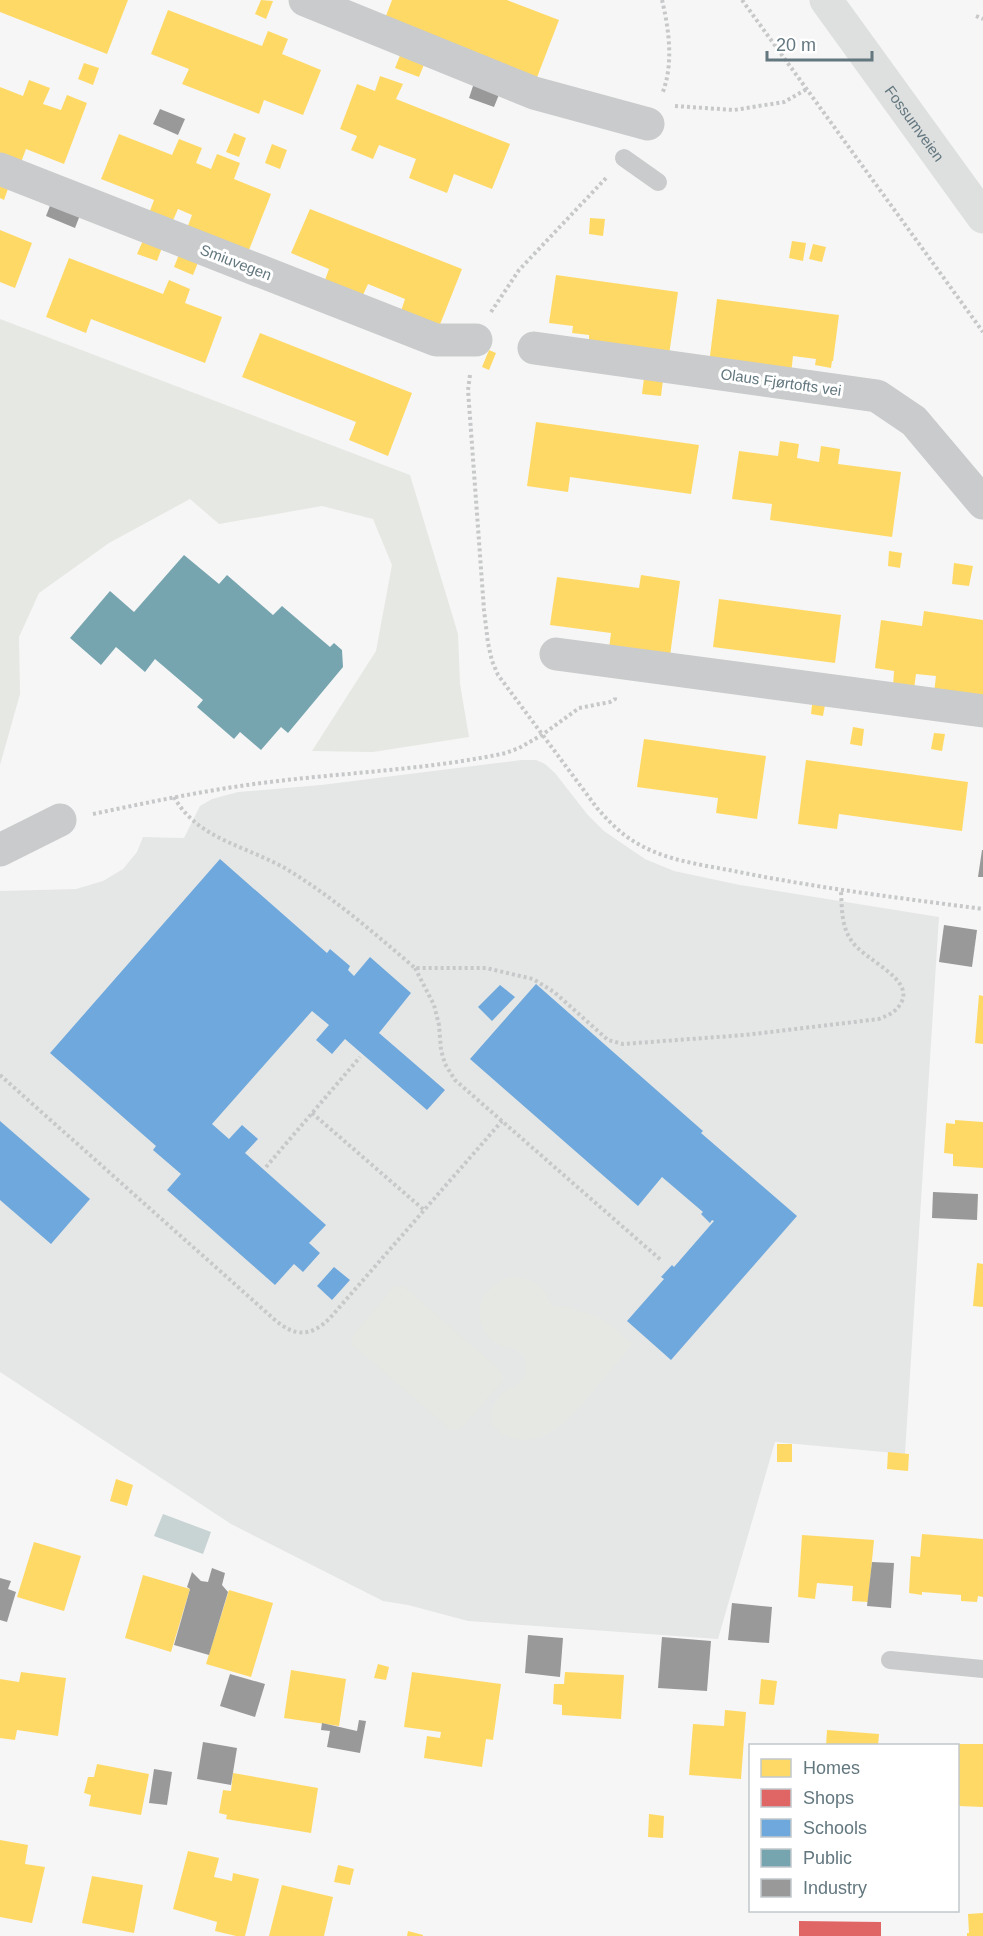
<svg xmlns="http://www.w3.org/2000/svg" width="983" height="1936" font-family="Helvetica,sans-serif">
	<rect width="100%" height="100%" fill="#f6f6f6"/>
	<polygon fill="#e5e7e6" points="521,760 536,760 545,764 555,773 587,814 604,831 645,859 674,871 740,885 939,917 905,1454 775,1442 718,1639 468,1621 408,1605 383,1601 231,1524 0,1372 0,891 76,889 103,881 123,869 137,852 143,837 184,838 200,806 212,799 238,792 321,785"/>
	<g fill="#e6e8e3">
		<polygon points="0,319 410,475 458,634 460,684 469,737 373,752 312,751 376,651 392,565 373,519 322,506 219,524 190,499 109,543 39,593 19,637 20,694 0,765"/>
		<path d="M511,1277C532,1277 544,1286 551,1305L569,1308L601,1318L632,1344C621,1358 609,1372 597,1386C575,1413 544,1454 505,1435C496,1431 490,1423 492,1413C497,1383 521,1392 525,1374C527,1367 526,1358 521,1353C514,1346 501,1348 492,1340C468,1318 482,1284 511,1277Z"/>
		<polygon points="403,1286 502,1372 503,1380 460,1430 451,1430 352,1344 352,1337 394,1287"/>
	</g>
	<polygon fill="#c8d3d4" points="163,1514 211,1532 203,1554 154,1536"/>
	<g fill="#ffd966">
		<polygon points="0,0 128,0 107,54 0,12"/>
		<polygon points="261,0 273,1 266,19 255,14"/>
		<polygon points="392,0 507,0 559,20 536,80 384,21"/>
		<polygon points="168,10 262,46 268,31 288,39 282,54 321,70 303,115 264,100 259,114 182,84 189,69 151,54"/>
		<polygon points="401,53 425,62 419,77 395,68"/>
		<polygon points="84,63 99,68 93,85 78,79"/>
		<polygon points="380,76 403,84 396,99 510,144 492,189 454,174 447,193 409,178 416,159 379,145 373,159 351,150 357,136 340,129 357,84 375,91"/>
		<polygon points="29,80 50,88 43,104 61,110 67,95 87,103 64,164 26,149 20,165 0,157 0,87 23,96"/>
		<polygon points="234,133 246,138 239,157 226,152"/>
		<polygon points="119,134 172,155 179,139 202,148 196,163 211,169 217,154 240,163 234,179 271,194 247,255 186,231 192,215 178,209 171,225 148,216 154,200 101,179"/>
		<polygon points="272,144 287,150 280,169 265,163"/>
		<polygon points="0,182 9,186 4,200 0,198"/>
		<polygon points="310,209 462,269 439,327 401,311 405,299 368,284 363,295 325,280 329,269 291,253"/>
		<polygon points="590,218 605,219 603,236 589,234"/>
		<polygon points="0,230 32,243 15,288 0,282"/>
		<polygon points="144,238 163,245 157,261 137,254"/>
		<polygon points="792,241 806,243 803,261 789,258"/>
		<polygon points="813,244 826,247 822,262 809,259"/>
		<polygon points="180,252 199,260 193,275 174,267"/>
		<polygon points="69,258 163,294 169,280 190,289 185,303 222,317 205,363 91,319 86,333 46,317"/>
		<polygon points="556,275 678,292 669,355 589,343 589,335 572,333 573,326 549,323"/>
		<polygon points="717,299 839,315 833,361 832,361 831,368 815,365 816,359 793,356 791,374 709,364"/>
		<polygon points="260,333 412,393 388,456 349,440 356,422 242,377"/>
		<polygon points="489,350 496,353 489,370 482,367"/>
		<polygon points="644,378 663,380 661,396 642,394"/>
		<polygon points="536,422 699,445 691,494 570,477 568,492 527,486"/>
		<polygon points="780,441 799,444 797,458 819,462 821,446 840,449 838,464 901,472 892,537 770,520 772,504 732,499 739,451 778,456"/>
		<polygon points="889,551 902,553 900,568 888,566"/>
		<polygon points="954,563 973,566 969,586 952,584"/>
		<polygon points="641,575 680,581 670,656 609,648 611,633 550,625 557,577 639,588"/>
		<polygon points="719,599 841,615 835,663 713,647"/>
		<polygon points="924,611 983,620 983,699 934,693 936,676 916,674 914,689 893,687 894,671 875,668 881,620 922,626"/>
		<polygon points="813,697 826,699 823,716 811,714"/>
		<polygon points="853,727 864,729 862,746 850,744"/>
		<polygon points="934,733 945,734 942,751 931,749"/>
		<polygon points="644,739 766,756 757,819 716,813 718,798 637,787"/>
		<polygon points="806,760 968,782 962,831 839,814 837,829 798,824"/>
		<polygon points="979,995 983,996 983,1044 975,1043"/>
		<polygon points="955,1120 983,1122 983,1168 953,1166 953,1154 944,1153 946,1123 955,1124"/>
		<polygon points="977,1263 983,1264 983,1307 973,1306"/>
		<rect x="777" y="1444" width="15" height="18"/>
		<polygon points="888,1452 909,1454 908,1471 887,1469"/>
		<polygon points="116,1479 133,1485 127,1506 110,1501"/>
		<polygon points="922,1534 983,1539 983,1597 978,1596 977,1602 961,1601 961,1595 922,1592 922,1595 909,1593 911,1556 920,1557"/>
		<polygon points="802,1535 874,1540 868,1602 852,1601 853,1586 817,1583 815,1599 798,1597"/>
		<polygon points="34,1542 81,1556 64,1611 17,1597"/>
		<polygon points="143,1575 190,1589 171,1652 125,1638"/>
		<polygon points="229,1590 273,1603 251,1677 206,1664"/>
		<polygon points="378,1664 389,1667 386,1680 374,1678"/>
		<polygon points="291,1670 346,1679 339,1726 284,1718"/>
		<polygon points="21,1672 66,1678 58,1736 17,1730 15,1740 0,1738 0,1679 19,1682"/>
		<polygon points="412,1672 501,1684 493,1740 486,1739 482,1767 424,1758 427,1736 440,1738 441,1732 404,1727"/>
		<polygon points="565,1672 624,1675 621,1719 562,1715 562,1705 553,1704 554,1684 564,1684"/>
		<polygon points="761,1679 777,1681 774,1705 759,1704"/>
		<polygon points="725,1710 746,1712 741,1779 689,1775 693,1724 724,1726"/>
		<polygon points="827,1730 879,1734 878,1746 826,1746"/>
		<polygon points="957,1744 983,1744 983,1807 958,1806"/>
		<polygon points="97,1764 149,1774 141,1815 89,1806 91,1795 84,1793 88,1777 94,1777"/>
		<polygon points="233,1773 318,1788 311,1833 226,1819 227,1815 219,1813 223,1790 231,1791"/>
		<polygon points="649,1814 664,1816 663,1838 648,1837"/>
		<polygon points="0,1840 28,1845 25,1864 45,1867 32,1923 0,1917"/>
		<polygon points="188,1851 219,1858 214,1877 232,1881 233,1873 259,1879 245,1936 236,1936 215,1931 217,1922 173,1909"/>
		<polygon points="338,1865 354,1869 350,1885 334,1882"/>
		<polygon points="92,1876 143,1885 134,1933 82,1923"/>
		<polygon points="282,1885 333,1897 324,1936 269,1936"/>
		<polygon points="983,1913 983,1936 967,1936 967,1933 969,1933 968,1914"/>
		<polygon points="408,1931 423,1935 423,1936 407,1936"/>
	</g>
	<polygon fill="#e06666" points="799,1921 881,1922 881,1936 799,1936"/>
	<g fill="#6fa8dc">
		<polygon points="220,859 327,953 330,949 350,966 348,970 354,976 370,957 411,993 379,1033 445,1090 427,1110 345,1039 332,1054 316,1040 329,1025 312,1011 212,1124 229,1139 242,1125 258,1139 245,1153 326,1225 309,1243 320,1253 303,1272 294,1264 275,1285 167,1190 181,1174 153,1150 156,1146 50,1053"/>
		<polygon points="536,984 703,1131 701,1133 797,1216 671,1360 627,1321 664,1279 661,1277 672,1265 674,1267 714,1221 712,1220 710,1223 701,1214 703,1212 662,1177 638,1206 470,1059"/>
		<polygon points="500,985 515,997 492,1021 478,1007"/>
		<polygon points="0,1121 90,1199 51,1244 0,1200"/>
		<polygon points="334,1267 350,1280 332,1300 317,1286"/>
	</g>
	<polygon fill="#76a5af" points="184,555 219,584 227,575 273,615 282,606 330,647 334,643 342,650 343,667 288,733 281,727 261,750 240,732 234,739 197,707 203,700 155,659 145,672 116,647 101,665 70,638 110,591 134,612"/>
	<g fill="#999">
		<polygon points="474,83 500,92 494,107 469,98"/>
		<polygon points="160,109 185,119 178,135 153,124"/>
		<polygon points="53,198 82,210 75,228 46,216"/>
		<polygon points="982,850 983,850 983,877 978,877"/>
		<polygon points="944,925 977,930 972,967 939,962"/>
		<polygon points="933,1192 978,1194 977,1220 932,1218"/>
		<polygon points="872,1562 894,1563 891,1608 867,1606"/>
		<polygon points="212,1568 225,1573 222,1585 228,1592 209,1655 174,1645 190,1589 187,1587 192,1572 201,1581 208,1582"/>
		<polygon points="0,1578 11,1581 8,1589 16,1592 7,1622 0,1620"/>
		<polygon points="732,1603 772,1607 769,1643 728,1640"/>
		<polygon points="528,1635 563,1638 560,1677 525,1673"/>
		<polygon points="662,1637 711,1641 707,1691 658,1688"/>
		<polygon points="230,1674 265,1684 255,1717 220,1706"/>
		<polygon points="359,1720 366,1721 360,1753 327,1747 330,1731 321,1730 322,1723 357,1731"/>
		<polygon points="203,1742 237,1748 231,1785 197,1779"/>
		<polygon points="154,1769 172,1772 167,1805 149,1803"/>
	</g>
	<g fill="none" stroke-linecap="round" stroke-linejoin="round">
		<g stroke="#c7c8c9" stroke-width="4" stroke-dasharray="3 3" stroke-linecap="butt">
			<path d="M662,0C669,29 674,65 662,94"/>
			<polyline points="742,0 983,332"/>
			<polyline points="976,16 983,19"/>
			<polyline points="675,106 734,110 784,102 807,89"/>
			<polyline points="491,312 519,270 607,177"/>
			<path d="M470,375L468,390L484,610L488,643L492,661L498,675L597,808C610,823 624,837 642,846C670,861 703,865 734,871C817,888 900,898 983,909"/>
			<path d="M174,797C198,840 248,846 288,870C334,898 374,933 415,968H486L533,979L554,992L608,1040L623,1044L745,1035L879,1019C889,1015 896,1012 901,1003C915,978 863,960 851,940C841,925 842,908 841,891"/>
			<path d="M93,814C155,801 216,788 278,781C354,772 432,769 506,753L519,748L542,735L579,708L610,702L615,699V695"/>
			<polyline points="415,968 434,1005 439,1025 441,1050 445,1064 455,1080 662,1261"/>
			<path d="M0,1075L275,1320C295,1337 311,1337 330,1318L502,1121"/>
			<polyline points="312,1113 424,1210"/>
			<polyline points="266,1167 360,1057"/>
		</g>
		<g stroke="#c9cbcc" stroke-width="18">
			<polyline points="624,158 658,182"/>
			<polyline points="890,1660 983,1669"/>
		</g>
		<g stroke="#c9cbcc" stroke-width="33">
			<polyline points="305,0 534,93 648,124"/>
			<polyline points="0,169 436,340 476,340"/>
			<polyline points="534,348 877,396 914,421 983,503"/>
			<polyline points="556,654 983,711"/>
			<polyline points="0,850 60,820"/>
		</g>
		<path stroke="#dedfdf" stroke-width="33" id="s1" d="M826,0L983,217"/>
	</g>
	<g text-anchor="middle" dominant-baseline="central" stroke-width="6" stroke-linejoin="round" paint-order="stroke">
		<g font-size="15" fill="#63777f" stroke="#fff">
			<text stroke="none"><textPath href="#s1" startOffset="152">Fossumveien</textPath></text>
			<text transform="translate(236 262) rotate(21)">Smiuvegen</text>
			<text transform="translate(781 382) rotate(8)">Olaus Fjørtofts vei</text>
		</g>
	</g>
	<rect x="749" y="1744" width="210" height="168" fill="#ffffff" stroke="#c1c9cc" stroke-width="1.5"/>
	<rect x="761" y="1759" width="30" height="18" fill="#ffd966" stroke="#c1c9cc" stroke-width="1.5"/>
	<text x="803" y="1774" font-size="18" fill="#63777f">Homes</text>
	<rect x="761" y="1789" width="30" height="18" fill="#e06666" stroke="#c1c9cc" stroke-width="1.5"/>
	<text x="803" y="1804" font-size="18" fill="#63777f">Shops</text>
	<rect x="761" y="1819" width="30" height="18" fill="#6fa8dc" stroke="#c1c9cc" stroke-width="1.5"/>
	<text x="803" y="1834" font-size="18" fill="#63777f">Schools</text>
	<rect x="761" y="1849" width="30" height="18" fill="#76a5af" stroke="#c1c9cc" stroke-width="1.5"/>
	<text x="803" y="1864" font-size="18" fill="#63777f">Public</text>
	<rect x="761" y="1879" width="30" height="18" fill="#999999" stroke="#c1c9cc" stroke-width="1.5"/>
	<text x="803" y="1894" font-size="18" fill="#63777f">Industry</text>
	<path d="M767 51v9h105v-9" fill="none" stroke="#63777f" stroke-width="3"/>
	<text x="776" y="51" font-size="18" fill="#63777f" stroke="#ffffff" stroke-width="4.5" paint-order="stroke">20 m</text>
</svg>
